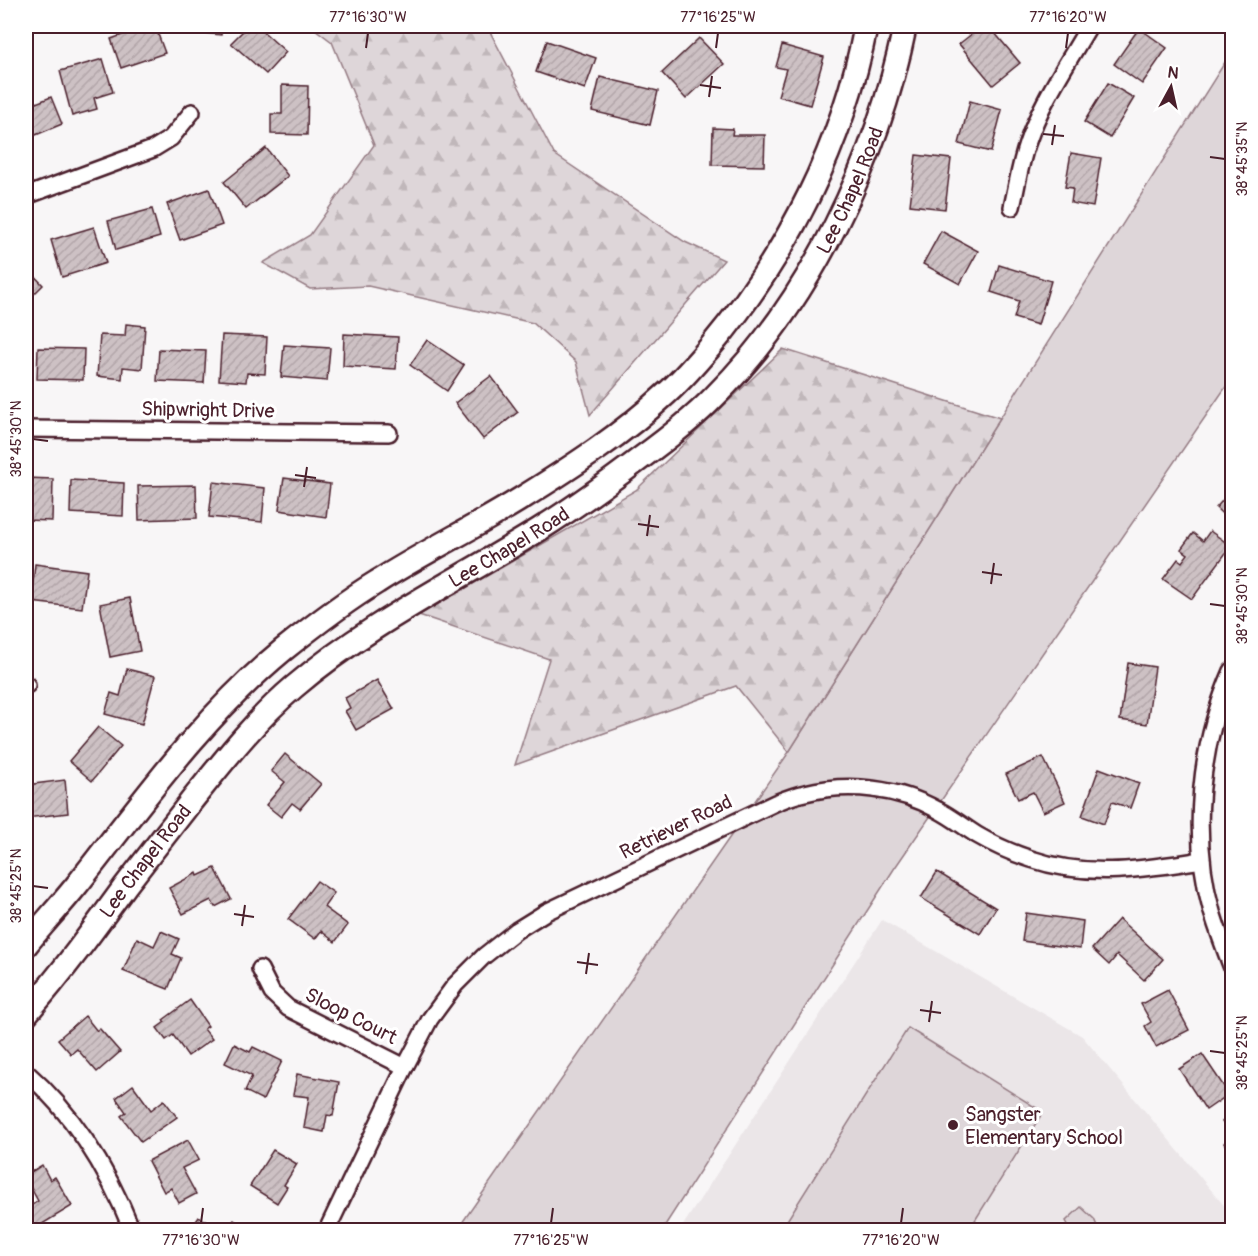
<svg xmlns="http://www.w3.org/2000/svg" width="1258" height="1256" font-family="Pangolin,sans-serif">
	<defs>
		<pattern id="forest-firs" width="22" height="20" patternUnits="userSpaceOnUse" patternTransform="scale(1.5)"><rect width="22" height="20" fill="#ded6d9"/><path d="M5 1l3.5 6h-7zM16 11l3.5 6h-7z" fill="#c0b7ba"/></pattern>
		<pattern id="building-hatch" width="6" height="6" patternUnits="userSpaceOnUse" patternTransform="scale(1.5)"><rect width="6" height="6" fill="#cdc1c4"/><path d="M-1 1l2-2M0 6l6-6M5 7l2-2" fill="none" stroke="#b2a5a9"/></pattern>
	</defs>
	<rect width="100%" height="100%" fill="#f8f6f7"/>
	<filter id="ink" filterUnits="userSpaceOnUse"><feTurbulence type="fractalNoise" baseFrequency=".0167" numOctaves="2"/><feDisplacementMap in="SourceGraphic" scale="12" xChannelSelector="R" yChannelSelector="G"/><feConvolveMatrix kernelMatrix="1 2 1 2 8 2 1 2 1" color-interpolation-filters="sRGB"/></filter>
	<g filter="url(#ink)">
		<polygon fill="#ebe6e8" points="882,920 1082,1036 1232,1215 1232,1230 680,1230"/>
		<g fill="#ded6d9" stroke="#947a82" stroke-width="1.5">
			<polygon points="1232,51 1232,378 894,869 662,1230 457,1230 789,752"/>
			<polygon points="908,1028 1043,1112 969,1230 781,1230"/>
			<polygon points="1081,1207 1094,1219 1097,1226 1105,1230 1071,1230 1066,1221"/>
		</g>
		<g fill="url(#forest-firs)" stroke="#947a82" stroke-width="1.5">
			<polygon points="311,26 487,26 554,154 685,242 724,260 590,415 576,362 533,323 368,286 310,289 263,263 310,235 374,145 332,42"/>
			<polygon points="783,349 1000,418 789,752 736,686 515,765 549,659 419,615 636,490"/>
		</g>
		<g fill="url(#building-hatch)" stroke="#4a1f2b" stroke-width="1.5">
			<polygon points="148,26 155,26 165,53 121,68 111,39"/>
			<polygon points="169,26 222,26 221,35 168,29"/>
			<polygon points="248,26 257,26 286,52 266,74 231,43"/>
			<polygon points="982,26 989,26 1020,63 993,85 959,44"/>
			<polygon points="1139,28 1167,48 1142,84 1114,64"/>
			<polygon points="699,38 724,64 686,99 662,73"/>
			<polygon points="547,41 596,58 585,89 536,72"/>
			<polygon points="782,45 824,57 810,105 778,96 786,69 776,67"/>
			<polygon points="103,59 113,92 94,98 97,109 72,116 60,71"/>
			<polygon points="600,77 658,91 650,125 592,111"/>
			<polygon points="1108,83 1134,98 1110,138 1084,122"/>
			<polygon points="282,85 308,86 307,135 271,134 271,114 282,114"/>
			<polygon points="51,97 62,124 26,139 26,107"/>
			<polygon points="970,101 1002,110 991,152 959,144"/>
			<polygon points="713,128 733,129 732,135 765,135 764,166 712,165"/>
			<polygon points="266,148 288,176 246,209 224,182"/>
			<polygon points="1071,153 1101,158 1093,207 1071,203 1073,188 1065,187"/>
			<polygon points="916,155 951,159 945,209 910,205"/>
			<polygon points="209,189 222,225 180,240 167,204"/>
			<polygon points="152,209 160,237 116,250 108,221"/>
			<polygon points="94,227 106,263 62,277 51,240"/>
			<polygon points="941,231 978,251 960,284 923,264"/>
			<polygon points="999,265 1051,281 1038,325 1014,318 1019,301 991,292"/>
			<polygon points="26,267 43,285 26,302"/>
			<polygon points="126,324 145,326 142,369 123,367 122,379 97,376 100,335 125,336"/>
			<polygon points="344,334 398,337 396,369 343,366"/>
			<polygon points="222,335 267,337 265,374 247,373 246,382 219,380"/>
			<polygon points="427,340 464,365 447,391 410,365"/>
			<polygon points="284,345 330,348 327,381 281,377"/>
			<polygon points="38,348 84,349 83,380 37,379"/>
			<polygon points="159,349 206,351 204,383 157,381"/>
			<polygon points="491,376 518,412 483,439 455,403"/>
			<polygon points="26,478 53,479 52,521 26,520"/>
			<polygon points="284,478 330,484 326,517 279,510"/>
			<polygon points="71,480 124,483 123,516 70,513"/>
			<polygon points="213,482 265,488 262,522 209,517"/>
			<polygon points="196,485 197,518 139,520 138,486"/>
			<polygon points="1232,489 1232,523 1216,508"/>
			<polygon points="1210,531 1231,546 1192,599 1163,579 1178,559 1182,562 1188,554 1181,549 1193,533 1203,541"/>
			<polygon points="35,564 87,571 82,608 31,602"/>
			<polygon points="130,598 140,651 110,657 100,604"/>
			<polygon points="1128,663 1155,667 1147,724 1120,720"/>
			<polygon points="127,669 155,676 142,724 105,714 111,693 120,696"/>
			<polygon points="377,680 394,709 356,730 345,711 350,708 345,698"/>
			<polygon points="98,727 121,746 92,781 69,761"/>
			<polygon points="285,754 321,784 300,809 292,803 281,817 266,805 285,782 271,771"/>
			<polygon points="1043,757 1065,802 1043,812 1033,792 1018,799 1006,774"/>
			<polygon points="1099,768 1139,783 1130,808 1112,802 1104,824 1082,816"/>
			<polygon points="65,780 68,813 26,818 26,785"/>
			<polygon points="215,868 231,899 215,907 211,900 183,914 169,888 197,873 198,876"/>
			<polygon points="937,872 996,908 980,934 921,898"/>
			<polygon points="317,881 334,893 324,907 348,925 335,942 321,931 315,939 288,919"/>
			<polygon points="1026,913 1083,921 1080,949 1022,941"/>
			<polygon points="1119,919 1163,959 1144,980 1117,955 1109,965 1092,949"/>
			<polygon points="161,931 179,939 172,954 181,958 168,989 123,971 137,938 154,946"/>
			<polygon points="1168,990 1189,1030 1156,1047 1145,1026 1151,1022 1141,1004"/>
			<polygon points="190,1000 208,1026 204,1029 212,1039 188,1056 173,1035 166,1040 157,1028 165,1022 163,1020"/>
			<polygon points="85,1016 97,1031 99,1028 120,1052 97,1072 77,1049 71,1054 58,1039"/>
			<polygon points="234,1044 250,1052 253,1047 282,1061 263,1100 245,1091 252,1076 225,1063"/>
			<polygon points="1202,1054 1229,1094 1206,1110 1179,1069"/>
			<polygon points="297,1074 339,1082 333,1116 327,1115 324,1132 304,1128 309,1097 293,1095"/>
			<polygon points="133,1085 151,1110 164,1100 177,1117 141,1142 121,1116 126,1112 116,1098"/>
			<polygon points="1232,1114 1232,1135 1222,1122"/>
			<polygon points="1232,1136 1232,1154 1224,1143"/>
			<polygon points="188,1140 199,1160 182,1168 196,1194 179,1203 171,1188 164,1192 148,1161"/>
			<polygon points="273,1150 297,1164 284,1185 287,1187 277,1203 250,1186"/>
			<polygon points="42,1165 50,1180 55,1177 72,1206 34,1229 26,1214 26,1209 38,1201 26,1179 26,1175"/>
			<polygon points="199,1217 220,1230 190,1230"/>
			<polygon points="234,1220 249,1230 226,1230"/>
		</g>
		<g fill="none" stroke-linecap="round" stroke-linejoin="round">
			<g stroke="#4a1f2b" stroke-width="20">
				<g id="minor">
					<polyline points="26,196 153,149 171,138 192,112"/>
					<path d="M1012,207C1017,186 1020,164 1027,144C1041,102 1067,64 1089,26"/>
					<polyline points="26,429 389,433"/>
					<path d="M1232,671C1200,744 1190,834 1212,912C1218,931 1225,950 1232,968"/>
					<polyline points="26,685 27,685"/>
					<polyline points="260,969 272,993 288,1008 405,1067"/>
					<path d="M26,1072C75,1115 108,1170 132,1230"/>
					<path d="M327,1230L405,1067L430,1019L455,985L484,956L517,930L546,912L775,803C785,799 795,795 805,793C849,782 899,788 938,810C952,817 964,827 977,835C994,845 1012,853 1031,859C1090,879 1142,869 1202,860"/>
				</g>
			</g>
			<g stroke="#4a1f2b" stroke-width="27">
				<g id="secondary">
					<path d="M26,945C42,925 60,906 76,886C141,804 202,717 283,650C313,626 344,602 377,582C424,552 474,528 522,498C572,467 623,434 667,393C683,379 697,362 711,346C788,254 843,144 866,26"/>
					<path id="s1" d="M26,1014C62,973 94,929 126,885C147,858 168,831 189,804C221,764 254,721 294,687C369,623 457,581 540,529C575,507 608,483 641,458C667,439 692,420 714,397C811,301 878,158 905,26"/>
				</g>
			</g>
			<use href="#minor" stroke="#fff" stroke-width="15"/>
			<use href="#secondary" stroke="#fff" stroke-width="22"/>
		</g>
	</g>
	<path fill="none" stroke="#4a1f2b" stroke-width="2" d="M366,48L368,33M716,48L718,33M1066,48L1068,33M700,85L721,88M709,97L712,76M1043,134L1064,136M1052,145L1055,125M1210,157L1225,159M33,439L48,441M295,475L316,478M304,487L307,467M638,524L659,527M647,536L650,515M982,572L1002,575M991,584L994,563M1210,604L1225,606M33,886L48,888M234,914L254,917M242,926L245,905M577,962L598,965M586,974L589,953M920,1010L941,1013M929,1022L932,1001M1210,1051L1225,1053M201,1223L203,1208M551,1223L553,1208M901,1223L903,1208"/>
	<circle fill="#4a1f2b" stroke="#fff" stroke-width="2" cx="953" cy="1125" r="6"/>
	<g text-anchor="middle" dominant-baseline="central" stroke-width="6" stroke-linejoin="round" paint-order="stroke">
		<g font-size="20" fill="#4a1f2b" stroke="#fff">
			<text stroke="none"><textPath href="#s1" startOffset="1184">Lee Chapel Road</textPath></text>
			<text transform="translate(208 410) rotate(1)">Shipwright Drive</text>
			<text stroke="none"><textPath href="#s1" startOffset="680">Lee Chapel Road</textPath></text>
			<text transform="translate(676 827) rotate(-26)">Retriever Road</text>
			<text stroke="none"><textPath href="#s1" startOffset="194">Lee Chapel Road</textPath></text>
			<text transform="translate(351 1016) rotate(27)">Sloop Court</text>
		</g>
		<g font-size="20" fill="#4a1f2b" stroke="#fff" text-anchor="start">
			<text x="965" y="1114">Sangster<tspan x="965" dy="23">Elementary School</tspan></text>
		</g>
	</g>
	<rect width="1258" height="1256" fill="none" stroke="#fff" stroke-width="66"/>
	<g transform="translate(1171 87) rotate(8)" stroke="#ffffff" stroke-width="4.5" paint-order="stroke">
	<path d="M0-4.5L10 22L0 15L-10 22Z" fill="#4a1f2b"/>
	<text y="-9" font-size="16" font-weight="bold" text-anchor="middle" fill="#4a1f2b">N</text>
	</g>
	<rect x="33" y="33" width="1192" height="1190" fill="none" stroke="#4a1f2b" stroke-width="2"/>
	<g font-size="15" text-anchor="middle" fill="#4a1f2b">
		<text x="368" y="22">77°16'30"W</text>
		<text x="718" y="22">77°16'25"W</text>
		<text x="1068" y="22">77°16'20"W</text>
		<text transform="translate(1242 159) rotate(-90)" y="5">38°45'35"N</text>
		<text transform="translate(16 439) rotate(-90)" y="5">38°45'30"N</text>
		<text transform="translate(1242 606) rotate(-90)" y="5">38°45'30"N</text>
		<text transform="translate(16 886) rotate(-90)" y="5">38°45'25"N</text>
		<text transform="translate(1242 1053) rotate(-90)" y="5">38°45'25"N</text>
		<text x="201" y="1245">77°16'30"W</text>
		<text x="551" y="1245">77°16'25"W</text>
		<text x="901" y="1245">77°16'20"W</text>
	</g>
</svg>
